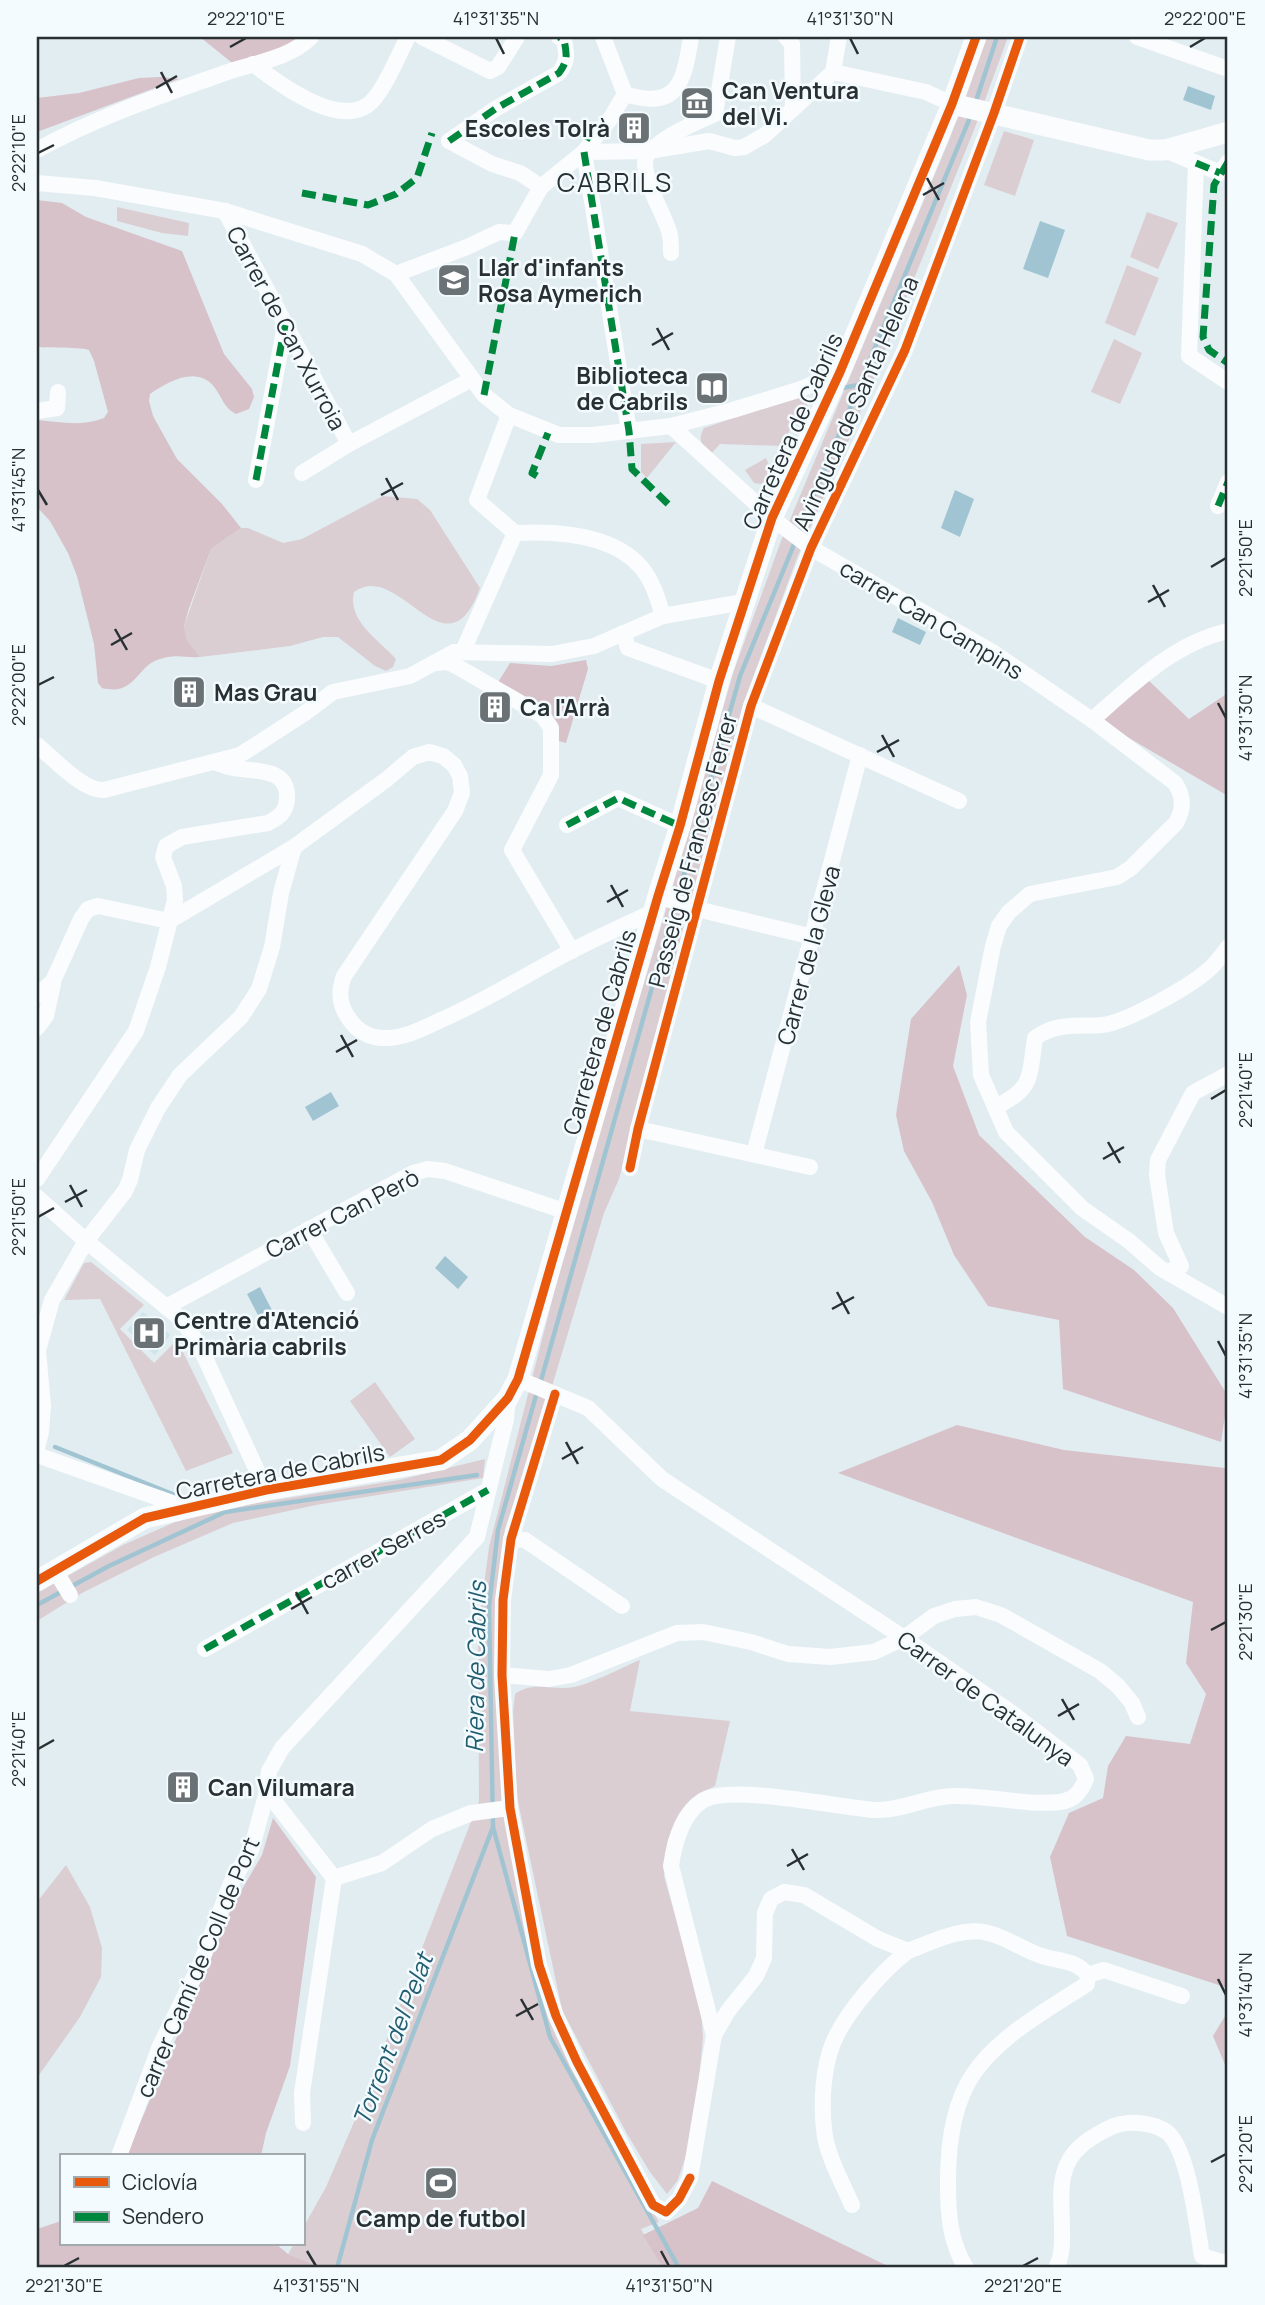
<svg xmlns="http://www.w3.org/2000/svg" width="1265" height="2305" font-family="Manrope,sans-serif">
	<rect width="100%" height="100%" fill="#e2edf2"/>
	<polygon fill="#cfe4eb" points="143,1312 170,1335 155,1355 127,1330"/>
	<g fill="#daced2">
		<polygon points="985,37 1008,37 974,130 851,435 797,558 743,705 619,1179 604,1213 553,1383 505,1529 500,1579 504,1800 565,2053 659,2222 641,2229 663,2268 323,2268 288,2254 294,2244 303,2244 303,2228 326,2187 360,2108 479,1801 478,1631 489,1547 571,1226 667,906 733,673 781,541 950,138"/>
		<polygon points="1004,131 1034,140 1015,196 984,185"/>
		<polygon points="117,207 189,223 188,236 162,233 117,221"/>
		<polygon points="1147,212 1178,223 1158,269 1130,257"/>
		<polygon points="1127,265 1159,278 1135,336 1105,323"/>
		<polygon points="1114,339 1142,353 1120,404 1091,392"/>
		<path d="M798,396L807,399L808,408L796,415L783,446L720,444L710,455C702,445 697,440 704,428Z"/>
		<polygon points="676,442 647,478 641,472 641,444"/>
		<polygon points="766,458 771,470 770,478 761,484 754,483 745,470"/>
		<path d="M383,496L417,499L430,510L480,588C446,681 399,558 354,592C347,621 379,640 396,659L393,667L386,671L375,666L338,637H323L290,646L200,657L187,640L184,626L211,549L241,528H248L283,543L302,539Z"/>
		<polygon points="91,1262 144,1305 120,1329 154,1363 177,1340 233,1453 186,1471 100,1299 64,1300 84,1263"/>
		<polygon points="375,1382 415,1439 390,1457 350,1401"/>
		<polygon points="485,1459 483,1478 316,1505 233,1523 154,1557 82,1593 37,1621 37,1593 123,1545 175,1522 227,1508 399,1480"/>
		<path d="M640,1660L630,1711L730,1721L715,1786L698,1794L683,1810L668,1840L664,1876L701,2009L703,2038L694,2131L678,2180L667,2194L650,2172L627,2134L562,2010L517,1797L513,1712L515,1694C533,1680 553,1691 574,1687C593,1683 621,1668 640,1660Z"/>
		<polygon points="66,1865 90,1907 102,1948 101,1977 80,2017 37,2078 37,1902"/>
	</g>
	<g fill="#d6c2c8">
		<polygon points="200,37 298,37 292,43 261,61 231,62"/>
		<polygon points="160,77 179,79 37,132 37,98 79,93 139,78"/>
		<path d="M37,200L62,203L86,217L182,251L224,354L252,389L254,397L249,409L236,414C225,409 222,398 215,388C198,365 169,381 150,394L149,401L153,416L177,459L222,504L241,528L211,549L189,608L184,626L187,640L200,657C183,658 176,653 157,660C136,668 135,696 102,688L98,683L94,644L77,576L68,553L50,521L37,507V420C61,422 81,427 104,418L108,412L94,361L89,350C82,347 48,348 37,347Z"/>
		<polygon points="586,660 588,669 566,743 555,740 555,724 497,684 510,663 551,666"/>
		<polygon points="1147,679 1189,719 1228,693 1228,796 1100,721"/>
		<polygon points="959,965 967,995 953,1066 979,1135 1085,1237 1134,1270 1173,1308 1228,1396 1221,1442 1063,1389 1059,1320 988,1306 954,1255 932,1202 904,1151 896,1115 911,1019"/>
		<polygon points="957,1425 1064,1450 1225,1468 1228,1463 1228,1988 1067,1936 1050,1857 1069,1813 1103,1798 1108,1766 1126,1736 1190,1744 1206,1694 1186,1663 1193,1602 838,1473"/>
		<polygon points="273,1818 316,1877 290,2066 266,2133 261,2156 126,2156 234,1903 262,1855"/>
		<polygon points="1228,2011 1228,2072 1213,2036"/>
		<polygon points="712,2181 892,2268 663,2268 643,2235 698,2208"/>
		<polygon points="61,2221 61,2244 276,2244 288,2254 323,2268 37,2268 37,2229"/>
	</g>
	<g fill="#a1c4d2">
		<polygon points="1188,86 1215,96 1211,110 1183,100"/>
		<polygon points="1040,221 1065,230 1048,278 1023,269"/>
		<polygon points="955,490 974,499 960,537 941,528"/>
		<polygon points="898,618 926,632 920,645 892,632"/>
		<polygon points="331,1092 339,1106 313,1121 305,1107"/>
		<polygon points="445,1256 468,1277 458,1289 435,1268"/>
		<polygon points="260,1287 274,1314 261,1321 247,1294"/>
	</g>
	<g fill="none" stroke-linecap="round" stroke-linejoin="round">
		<g stroke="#a1c4d2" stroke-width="4.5">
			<polyline points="975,104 997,37"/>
			<polyline points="842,388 859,385"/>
			<polyline points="798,534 971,115"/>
			<polyline points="540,1384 740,676 795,542"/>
			<polyline points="537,1392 498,1530 489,1606 493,1827 550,2037 679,2268"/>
			<polyline points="55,1447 185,1499"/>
			<polyline points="37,1605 109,1566 225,1512 477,1475"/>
			<polyline points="337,2268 372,2140 493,1827"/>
		</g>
		<g stroke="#fbfcfd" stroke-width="16">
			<polyline points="422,37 490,71 498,67 517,37"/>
			<polyline points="603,37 625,94"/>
			<polyline points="786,37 792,44 793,108"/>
			<polyline points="1137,37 1228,69"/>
			<path d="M253,64C279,84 345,134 374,99C389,81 397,57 408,37"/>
			<polyline points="833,72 926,92 952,104"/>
			<path d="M625,94C678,111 684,82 691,37"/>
			<path d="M449,141L495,109L559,73C568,61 567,54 564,40L559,37"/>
			<polyline points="449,141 492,164 520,173 541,187"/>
			<path d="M37,150C95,118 159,96 222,74C251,63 288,60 311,37"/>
			<polyline points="1165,150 1220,173 1228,162"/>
			<polyline points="584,152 649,151 709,141 735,148 744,147 765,135 833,72 839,37"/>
			<polyline points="584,152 629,431"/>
			<polyline points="1196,163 1189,356 1228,382"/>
			<polyline points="37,183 95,188 225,211 362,254 396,274 484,395 509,415 559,435 593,435 671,426 733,410 801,389 840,372"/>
			<polyline points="225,211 349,444"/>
			<path d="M671,253C671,245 671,237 669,231C662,210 645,184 645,163C645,143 699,121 715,114L728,37"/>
			<polyline points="396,274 467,247 499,232 515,233 541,187 584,152 610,119 625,94"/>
			<polyline points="37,411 57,408 58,392"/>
			<path d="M671,426L772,518L811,548L994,653L1092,720L1175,783C1184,797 1184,808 1176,823L1131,868L1117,877L1030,894L1009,912L999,926L993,946L978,1022L981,1075L1006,1132L1083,1209L1129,1241L1160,1268L1228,1307"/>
			<polyline points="302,473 349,444 472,379"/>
			<polyline points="256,480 285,325"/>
			<polyline points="1218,506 1228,482"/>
			<path d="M515,533C555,531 611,534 640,566C652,579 658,599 663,616"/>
			<polyline points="623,633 628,648 719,681"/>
			<polyline points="463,651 515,533 477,500 509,415"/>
			<polyline points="436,663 448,662 458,667 543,716 551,728 551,775 512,850 572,951"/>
			<polyline points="751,706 959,801"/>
			<path d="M1092,720C1133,684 1174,643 1228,631"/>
			<path d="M37,745C53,758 84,792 104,790L240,755L305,713L333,692L410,676L454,652L552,654L594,646L663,616L743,602"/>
			<polyline points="567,825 618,798 680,826"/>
			<polyline points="658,896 697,909 813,937"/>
			<path d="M37,996L53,981L81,919L88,909L98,906L169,921L294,847L387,779L413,757L429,752L443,756L454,765L460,776L462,793L455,811L344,976C338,992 339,1006 350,1020C358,1032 372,1039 386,1038C405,1038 424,1028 441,1020C487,1000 529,973 573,950C600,936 627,924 655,911"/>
			<polyline points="37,1028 46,1016 53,984"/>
			<path d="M995,1107C1034,1089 1029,1077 1035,1038C1057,1022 1077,1027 1102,1025C1125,1023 1189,987 1207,971C1215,965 1222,955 1228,947"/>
			<polyline points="638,1129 810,1167"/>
			<polyline points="754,1154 860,755"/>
			<polyline points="630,1168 638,1129 751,706 811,548 905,350 994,113 1020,37"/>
			<path d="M37,1179L136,1031L158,967L175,900L174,886L163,857L166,846L182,837L268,823C279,817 286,813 287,799C289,767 255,772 233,768C228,767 222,765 217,763"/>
			<polyline points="37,1197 86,1241 181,1319 199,1345 266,1490"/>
			<polyline points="309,1229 347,1293"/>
			<polyline points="1168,1272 1181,1266 1166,1233 1157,1175 1158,1160 1193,1093 1228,1074"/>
			<polyline points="166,1307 413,1173 428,1169 445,1171 567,1212"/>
			<path d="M518,1379L588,1408L662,1479L904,1638L1012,1713L1080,1765L1086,1779C1081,1791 1075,1800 1060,1802C1027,1806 988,1795 954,1796C927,1796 903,1811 876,1810C839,1808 730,1783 702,1801C682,1814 674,1844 671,1866L714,2035"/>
			<path d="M555,1394L511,1539L503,1600L502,1675L510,1808L539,1965L556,2016L577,2062L653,2205L666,2212L679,2199L690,2178L714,2035L728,2011L756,1976L764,1958L765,1913L771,1899L784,1892L804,1895L878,1939L908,1951C932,1942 963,1926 988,1933C1006,1937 1022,1949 1039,1955C1058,1962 1075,1959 1088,1975L1104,1970L1182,1996"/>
			<polyline points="37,1448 41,1432 43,1406 38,1350 52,1300 86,1241 125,1191 130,1180 137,1150 158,1108 180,1075 241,1017 259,989 272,947 281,893 294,847"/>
			<polyline points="37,1455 184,1507"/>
			<polyline points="511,1539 525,1540 622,1606"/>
			<polyline points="55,1570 70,1595"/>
			<polyline points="205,1649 488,1490"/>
			<polyline points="502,1675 549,1679 571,1675 677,1633 703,1632 751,1642 788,1654 830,1657 874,1652 904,1638 934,1616 955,1609 976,1607 1001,1615 1100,1671 1118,1686 1132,1703 1138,1717"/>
			<polyline points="267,1792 334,1878 382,1863 432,1829 471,1813 510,1808"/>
			<polyline points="303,2123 302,2093 334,1878"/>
			<polyline points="119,2156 160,2046 200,1965 231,1883 251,1850 267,1792 269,1771 282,1748 477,1537 506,1419 508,1398"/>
			<path d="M852,2205C842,2182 826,2154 824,2129C821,2102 823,2068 833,2043C846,2012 882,1971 908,1951"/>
			<path d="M966,2268C949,2240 948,2213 948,2181C948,2146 953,2103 974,2073C999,2036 1050,2008 1087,1984L1088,1975"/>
			<path d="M1056,2268C1069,2247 1056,2199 1064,2173C1070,2150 1088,2139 1107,2129C1117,2124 1127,2122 1138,2123C1149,2124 1160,2126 1168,2133C1189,2152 1197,2227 1202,2256L1228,2264"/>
		</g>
		<g stroke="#fbfcfd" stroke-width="21">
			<polyline points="952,104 1149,150 1165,150 1228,132"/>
			<polyline points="37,1581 145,1518 266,1490 441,1460 470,1440 508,1398 518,1379 658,896 680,826 719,681 772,518 840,372 952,104 976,37"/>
		</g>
		<g stroke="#00873e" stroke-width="7" stroke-dasharray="14 7" stroke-linecap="butt">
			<polyline points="579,132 593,140"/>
			<path d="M449,141L495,109L559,73C568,61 567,54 564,40L559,37"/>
			<polyline points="584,152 629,431 632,469 671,507"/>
			<polyline points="1228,162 1214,185 1203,337 1209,350 1228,363"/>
			<polyline points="1196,163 1220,173"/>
			<polyline points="302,193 368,205 396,194 417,178 432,133"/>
			<polyline points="484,395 515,233"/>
			<polyline points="537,476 532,473 548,433"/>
			<polyline points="256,480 285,325"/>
			<polyline points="1218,506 1228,482"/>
			<polyline points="567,825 618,798 680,826"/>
			<polyline points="205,1649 488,1490"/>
		</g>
		<g stroke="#f3fbfe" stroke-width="13">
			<g id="cycleway">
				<polyline points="630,1168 638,1129 751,706 811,548 905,350 994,113 1020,37"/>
				<polyline points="555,1394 511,1539 503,1600 502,1675 510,1808 539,1965 556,2016 577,2062 653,2205 666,2212 679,2199 690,2178"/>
				<polyline points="37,1581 145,1518 266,1490 441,1460 470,1440 508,1398 518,1379 658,896 680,826 719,681 772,518 840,372 952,104 976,37"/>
			</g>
		</g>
		<use href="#cycleway" stroke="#e8590c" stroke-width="9"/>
	</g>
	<path fill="none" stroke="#293033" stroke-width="2.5" d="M496,38L504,54M850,38L858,54M230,47L246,38M1190,47L1205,38M161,72L172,93M156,88L177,76M38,153L54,145M927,178L939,200M923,195L944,183M657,328L669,350M652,345L673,333M386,478L398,500M38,490L47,505M381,495L403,483M1211,567L1226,558M1153,585L1165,607M1148,602L1169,590M115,629L127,650M111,645L132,633M38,685L54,677M1218,703L1226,718M882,735L894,757M877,752L899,740M611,885L623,907M607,902L628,890M341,1035L353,1057M336,1052L357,1040M1211,1099L1226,1090M1108,1142L1120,1163M1103,1159L1124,1147M70,1185L82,1207M65,1202L87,1190M38,1217L54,1208M837,1292L849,1314M832,1309L854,1297M1218,1341L1226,1356M566,1442L578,1464M562,1459L583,1447M296,1592L308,1614M291,1609L312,1597M1211,1630L1226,1622M1062,1699L1074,1720M1058,1716L1079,1704M38,1749L54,1740M792,1849L804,1870M787,1866L808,1854M1218,1979L1226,1995M521,1999L533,2020M516,2016L538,2004M1211,2162L1226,2154M307,2251L316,2266M661,2251L669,2266M64,2266L79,2258M1023,2266L1038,2258"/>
	<defs>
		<g id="museum-square" transform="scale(1.75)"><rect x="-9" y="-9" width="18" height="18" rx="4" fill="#6a7276" stroke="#f3fbfe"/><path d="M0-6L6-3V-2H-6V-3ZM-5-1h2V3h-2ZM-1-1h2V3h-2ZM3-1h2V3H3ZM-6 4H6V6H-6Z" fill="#fff"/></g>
		<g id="building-square" transform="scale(1.75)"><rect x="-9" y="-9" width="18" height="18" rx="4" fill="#6a7276" stroke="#f3fbfe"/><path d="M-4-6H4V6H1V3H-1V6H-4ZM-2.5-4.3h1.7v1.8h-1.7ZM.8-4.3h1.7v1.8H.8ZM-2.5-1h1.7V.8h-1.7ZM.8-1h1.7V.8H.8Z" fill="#fff"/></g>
		<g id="school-square" transform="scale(1.75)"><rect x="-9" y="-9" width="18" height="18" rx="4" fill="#6a7276" stroke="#f3fbfe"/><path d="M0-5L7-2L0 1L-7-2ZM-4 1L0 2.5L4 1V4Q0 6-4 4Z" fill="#fff"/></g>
		<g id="library-square" transform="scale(1.75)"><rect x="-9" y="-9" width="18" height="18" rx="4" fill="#6a7276" stroke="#f3fbfe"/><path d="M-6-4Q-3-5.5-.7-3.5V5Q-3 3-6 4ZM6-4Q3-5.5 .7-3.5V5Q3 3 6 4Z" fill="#fff"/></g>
		<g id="hospital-square" transform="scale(1.75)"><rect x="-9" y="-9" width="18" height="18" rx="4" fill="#6a7276" stroke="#f3fbfe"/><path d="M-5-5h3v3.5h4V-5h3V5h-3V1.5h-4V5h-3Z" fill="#fff"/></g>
		<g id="stadium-square" transform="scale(1.75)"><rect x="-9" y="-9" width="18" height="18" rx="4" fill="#6a7276" stroke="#f3fbfe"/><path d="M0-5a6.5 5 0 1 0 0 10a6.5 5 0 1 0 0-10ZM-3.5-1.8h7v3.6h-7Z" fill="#fff"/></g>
	</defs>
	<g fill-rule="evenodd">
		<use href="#museum-square" x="697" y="103"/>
		<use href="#building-square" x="634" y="128"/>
		<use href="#school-square" x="454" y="280"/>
		<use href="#library-square" x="712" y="388"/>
		<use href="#building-square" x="189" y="692"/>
		<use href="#building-square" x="495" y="707"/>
		<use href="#hospital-square" x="149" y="1333"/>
		<use href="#building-square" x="183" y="1787"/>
		<use href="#stadium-square" x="441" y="2183"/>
	</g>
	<g text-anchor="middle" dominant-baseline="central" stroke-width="5" stroke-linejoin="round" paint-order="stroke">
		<g font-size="23" font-weight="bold" fill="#293033" stroke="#f3fbfe" text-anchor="start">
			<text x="722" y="90">Can Ventura<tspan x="722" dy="26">del Vi.</tspan></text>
			<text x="610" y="128" text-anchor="end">Escoles Tolrà</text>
			<text x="478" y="267">Llar d'infants<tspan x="478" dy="26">Rosa Aymerich</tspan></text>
			<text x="688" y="375" text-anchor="end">Biblioteca<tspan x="688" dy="26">de Cabrils</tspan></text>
			<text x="214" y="692">Mas Grau</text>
			<text x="520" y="707">Ca l'Arrà</text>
			<text x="174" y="1320">Centre d'Atenció<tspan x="174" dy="26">Primària cabrils</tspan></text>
			<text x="208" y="1787">Can Vilumara</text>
			<text x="441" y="2218" text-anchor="middle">Camp de futbol</text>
		</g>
		<g font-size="23" fill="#293033" stroke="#f3fbfe">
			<text transform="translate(287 328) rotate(62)">Carrer de Can Xurroia</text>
			<text transform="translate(855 403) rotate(-66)">Avinguda de Santa Helena</text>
			<text transform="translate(792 431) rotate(-66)">Carretera de Cabrils</text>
			<text transform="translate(932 619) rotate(31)">carrer Can Campins</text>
			<text transform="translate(692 850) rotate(-75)">Passeig de Francesc Ferrer</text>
			<text transform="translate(808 955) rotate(-75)">Carrer de la Gleva</text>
			<text transform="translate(599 1032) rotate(-74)">Carretera de Cabrils</text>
			<text transform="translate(342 1213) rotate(-27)">Carrer Can Però</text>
			<text transform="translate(280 1471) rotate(-11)">Carretera de Cabrils</text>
			<text transform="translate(383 1549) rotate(-29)">carrer Serres</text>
			<text transform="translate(986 1698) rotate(36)">Carrer de Catalunya</text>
			<text transform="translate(197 1967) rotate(-67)">carrer Camí de Coll de Port</text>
		</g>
		<g font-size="24" font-style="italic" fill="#215c6f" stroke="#f3fbfe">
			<text transform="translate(475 1667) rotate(-89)">Riera de Cabrils</text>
			<text transform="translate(392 2039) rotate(-69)">Torrent del Pelat</text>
		</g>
		<g font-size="26" letter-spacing="2" fill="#293033" stroke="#f3fbfe">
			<text x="615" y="182">CABRILS</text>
		</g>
	</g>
	<rect width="1265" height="2305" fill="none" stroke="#f3fbfe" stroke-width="77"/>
	<rect x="60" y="2154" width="245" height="91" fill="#f3fbfe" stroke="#a2aaad" stroke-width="2"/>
	<rect x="74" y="2177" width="35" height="10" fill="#e8590c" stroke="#a2aaad" stroke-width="2"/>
	<text x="122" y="2190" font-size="21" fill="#293033">Ciclovía</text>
	<rect x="74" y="2212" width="35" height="10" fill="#00873e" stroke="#a2aaad" stroke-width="2"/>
	<text x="122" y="2224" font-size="21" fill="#293033">Sendero</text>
	<rect x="38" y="38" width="1188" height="2228" fill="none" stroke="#293033" stroke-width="2.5"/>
	<g font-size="18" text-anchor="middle" fill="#293033">
		<text x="246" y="25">2°22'10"E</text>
		<text x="496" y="25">41°31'35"N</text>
		<text x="850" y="25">41°31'30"N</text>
		<text x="1205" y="25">2°22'00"E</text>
		<text transform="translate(19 153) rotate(-90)" y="6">2°22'10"E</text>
		<text transform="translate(19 490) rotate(-90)" y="6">41°31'45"N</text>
		<text transform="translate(1246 558) rotate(-90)" y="6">2°21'50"E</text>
		<text transform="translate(19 685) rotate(-90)" y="6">2°22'00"E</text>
		<text transform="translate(1246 718) rotate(-90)" y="6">41°31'30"N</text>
		<text transform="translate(1246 1090) rotate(-90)" y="6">2°21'40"E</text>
		<text transform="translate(19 1217) rotate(-90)" y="6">2°21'50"E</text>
		<text transform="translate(1246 1356) rotate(-90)" y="6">41°31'35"N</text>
		<text transform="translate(1246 1622) rotate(-90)" y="6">2°21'30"E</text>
		<text transform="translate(19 1749) rotate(-90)" y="6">2°21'40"E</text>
		<text transform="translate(1246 1995) rotate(-90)" y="6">41°31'40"N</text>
		<text transform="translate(1246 2154) rotate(-90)" y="6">2°21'20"E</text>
		<text x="64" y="2292">2°21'30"E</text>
		<text x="316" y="2292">41°31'55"N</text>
		<text x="669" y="2292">41°31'50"N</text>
		<text x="1023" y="2292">2°21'20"E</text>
	</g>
</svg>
